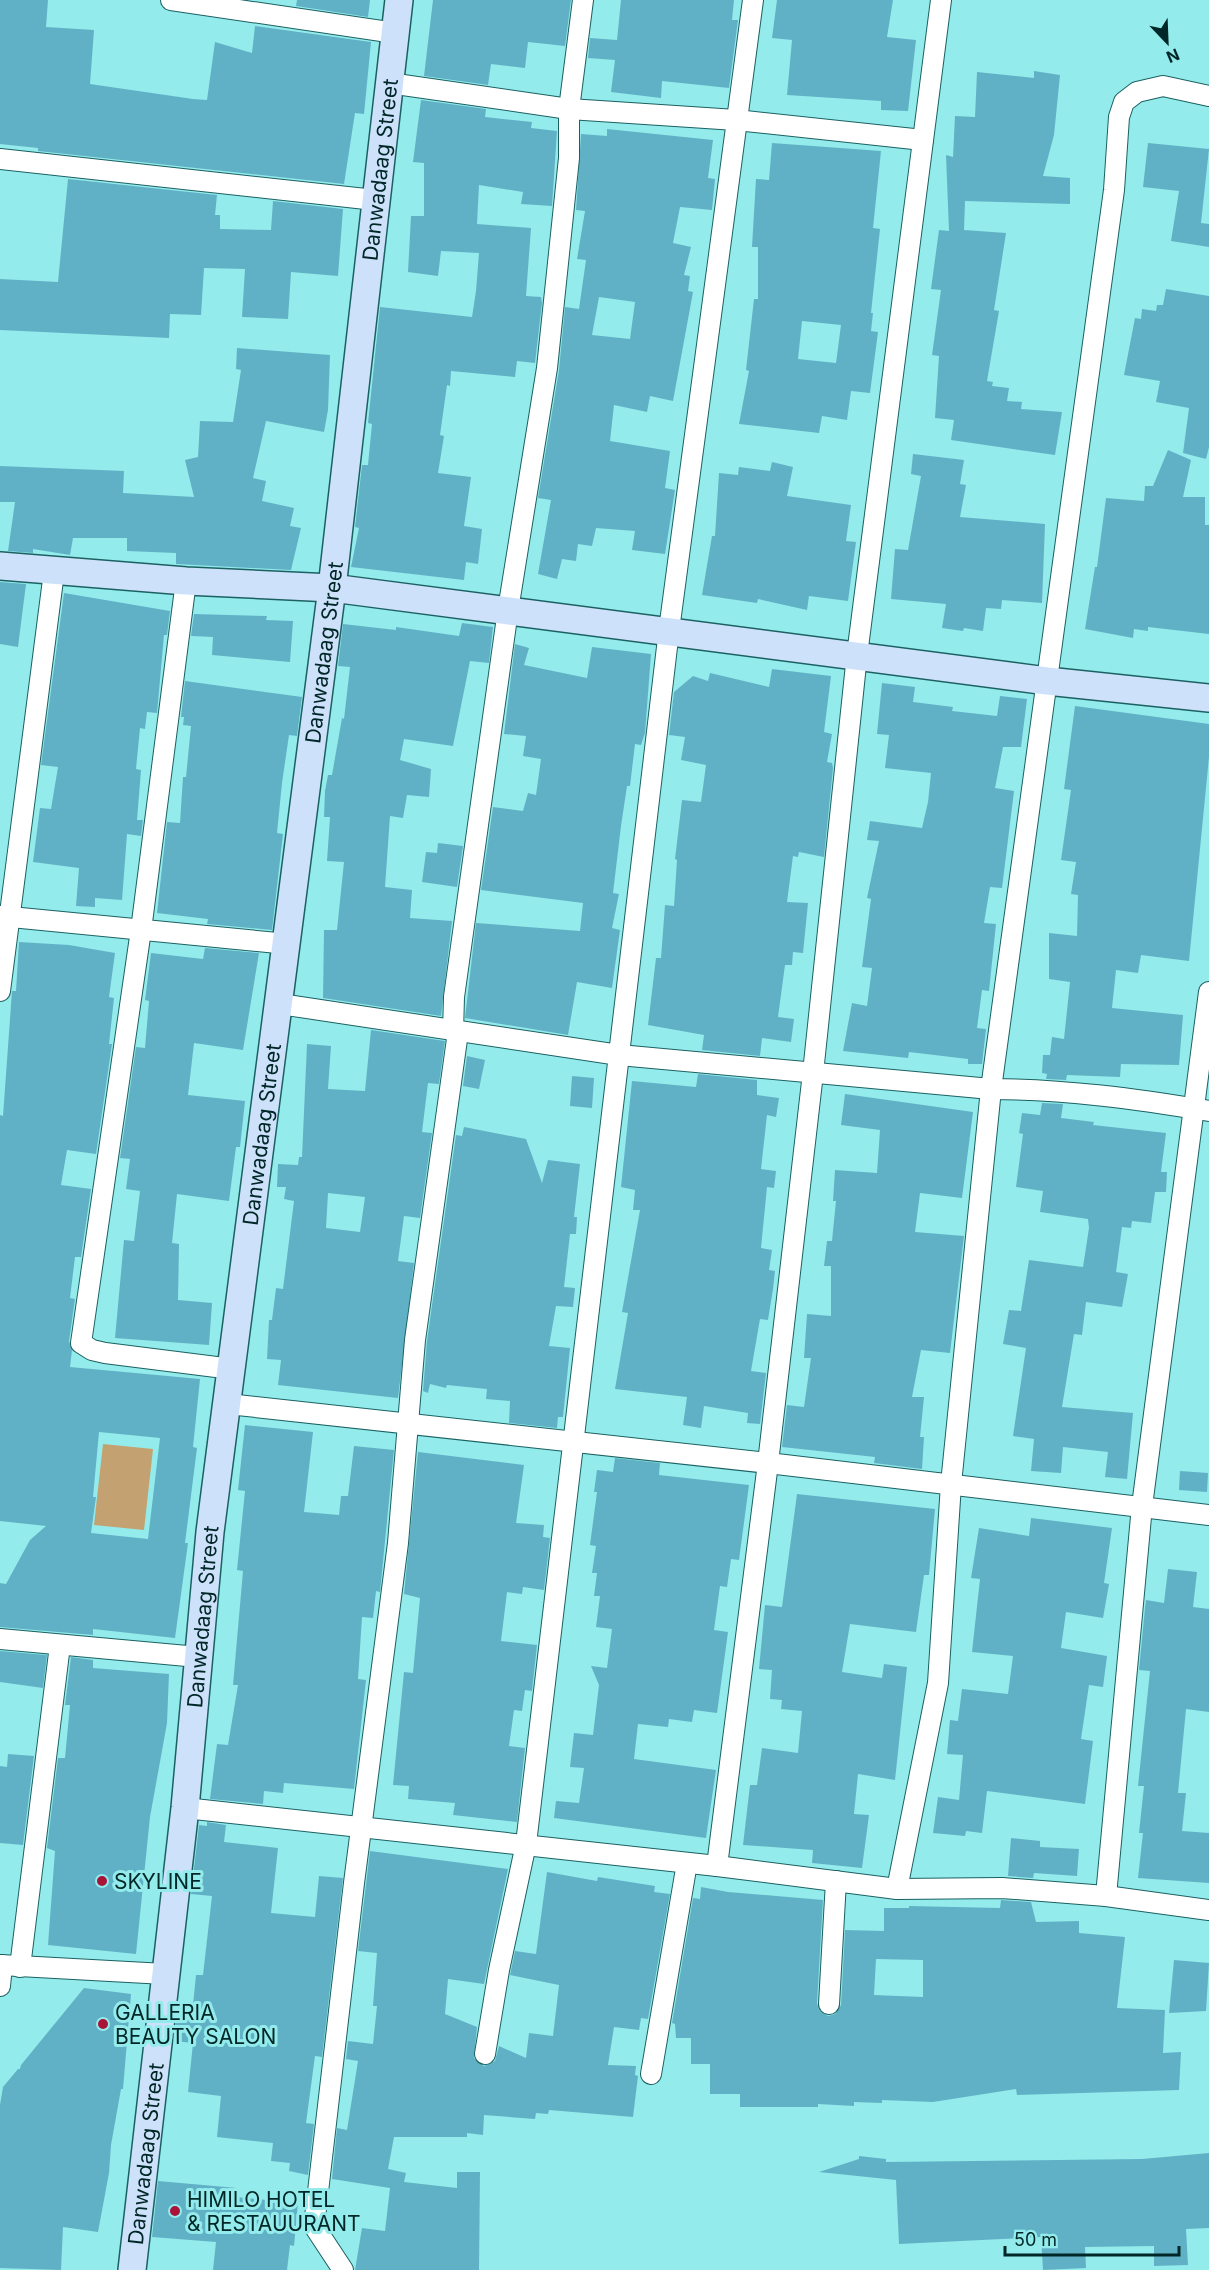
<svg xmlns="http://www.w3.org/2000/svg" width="1209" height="2270" font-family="Inter,sans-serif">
	<rect width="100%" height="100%" fill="#94ebeb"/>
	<polygon fill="#c4a170" points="103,1444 153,1449 144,1530 94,1525"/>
	<g fill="#61b1c6" fill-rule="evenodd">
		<polygon points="0,0 48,0 46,27 94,30 90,84 193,99 207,100 215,42 252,53 255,26 371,42 364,114 355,113 344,184 38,151 38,148 0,144"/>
		<polygon points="297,0 370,0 368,17 296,6"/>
		<polygon points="433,0 571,0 565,46 528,42 525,68 491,64 488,85 424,76"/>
		<polygon points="621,0 734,0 732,20 738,20 729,88 662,81 661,98 611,92 615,60 588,58 590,38 617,40"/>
		<polygon points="777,0 893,0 887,37 916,40 908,111 881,110 881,101 787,95 792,40 772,38"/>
		<polygon points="1034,71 1060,75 1054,135 1043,176 1070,178 1070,204 965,201 964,230 1006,233 994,310 999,311 987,381 993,382 992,386 1009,388 1007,401 1022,402 1021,409 1062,412 1055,455 951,440 954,420 935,418 939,356 932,355 941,290 931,289 939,230 949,231 946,155 953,157 955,116 975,117 977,72 1034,78"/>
		<polygon points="421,100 486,109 485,117 532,122 531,128 557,131 552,206 521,204 523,192 479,185 477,224 531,228 526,296 541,297 542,303 535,363 517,361 515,377 451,371 450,386 447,385 440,435 444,436 438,473 471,477 464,526 482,529 478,564 466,562 464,580 351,567 359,528 355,527 362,465 368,465 372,424 368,423 380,307 472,317 476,291 479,253 441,251 438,276 408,272 411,216 424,216 424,163 413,162"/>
		<path d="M607,129L713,140L708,178L715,179L712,210L680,207L673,243L691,247L684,275L690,276L688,291L693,292L673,401L650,396L647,412L614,405L610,441L670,451L665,488L675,490L665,554L632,550L635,531L596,528L592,546L578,544L576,561L562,559L557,579L538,574L551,500L538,498L559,370L565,307L579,309L586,260L577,259L585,211L576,210L581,134L607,136ZM599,297L635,302L630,339L592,335Z"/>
		<path d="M772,143L881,151L873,228L880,229L871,313H873L871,331L878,332L870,393L851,391L847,420L822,416L819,433L739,424L749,371L746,370L754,299H758V247H752L756,179L769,180ZM802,321L841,325L836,363L798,359Z"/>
		<polygon points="1148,143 1209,149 1201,223 1209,224 1209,247 1171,241 1179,191 1143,187"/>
		<polygon points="68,179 217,195 215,215 220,215 220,229 271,230 273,201 343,209 338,276 291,272 288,319 242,317 245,269 204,268 201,315 170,314 169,338 0,330 0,279 58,282"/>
		<polygon points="1166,289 1209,296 1209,447 1206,459 1183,453 1189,408 1156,402 1160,381 1124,375 1135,318 1141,319 1142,309 1156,311 1157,305 1163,305"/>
		<polygon points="237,348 330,355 328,410 324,432 266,421 253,478 266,481 262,501 294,508 290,526 301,528 291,570 176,564 176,553 127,551 127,538 73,538 70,555 33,549 33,553 8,551 15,502 0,502 0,466 124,471 123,493 194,497 185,460 198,457 200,421 233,422 241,370 236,369"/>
		<polygon points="1168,450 1191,460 1183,497 1205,497 1205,525 1209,525 1209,634 1148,627 1148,631 1134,629 1133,638 1085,629 1095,567 1097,567 1106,498 1144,501 1145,486 1153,486"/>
		<polygon points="913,454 964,460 960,484 966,485 960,517 1045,524 1042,603 1002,600 1001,609 986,608 983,631 964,628 963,631 942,628 946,604 891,599 895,549 908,550 921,476 911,474"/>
		<polygon points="772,462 793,467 787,496 851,505 846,541 856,542 848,601 809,596 807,610 758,599 757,603 702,595 712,536 715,536 719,473 738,475 739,467 770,471"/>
		<polygon points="0,582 26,584 18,647 0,644"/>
		<polygon points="64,593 170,611 167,635 164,635 157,713 147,712 145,729 140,728 136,769 141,770 137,820 143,820 141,836 127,834 122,900 95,898 95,907 76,906 79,868 33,862 40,808 51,809 58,767 41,765"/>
		<polygon points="194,614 267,616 266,620 293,621 290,662 212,655 213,637 191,636"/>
		<polygon points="462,623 493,627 489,663 470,661 453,746 404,739 400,760 431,769 429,797 407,795 403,818 390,816 385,887 412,890 410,918 452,921 441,1016 323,998 324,930 337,930 344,862 327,861 330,817 324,817 325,791 328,775 332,775 342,718 344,719 350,667 338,666 343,624 396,630 396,627 459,636"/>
		<polygon points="515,644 529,648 524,665 587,678 592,647 651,654 645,733 641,745 635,744 630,786 627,786 621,826 613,893 619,894 612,928 620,930 612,988 577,982 568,1035 465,1018 476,923 580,931 583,903 481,890 493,807 523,811 528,793 536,795 541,759 523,756 526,736 504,734"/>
		<polygon points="772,669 831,676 824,732 832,734 827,762 832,763 833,768 824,857 799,852 798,857 793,856 787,902 808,903 803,953 793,952 792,965 785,965 778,1017 794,1019 791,1042 762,1038 760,1056 702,1050 704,1035 648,1025 656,958 661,958 665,905 674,906 677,860 675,859 682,800 701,802 706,765 681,760 685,737 669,735 674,692 693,676 708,681 710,673 769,687"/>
		<polygon points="185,681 302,697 297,736 289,735 282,783 277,833 283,834 272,930 207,924 208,919 157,913 167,822 180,823 183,777 186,777 191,726 183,725 184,717 181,717"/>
		<polygon points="882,683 915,687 913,702 953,707 952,711 997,716 1000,696 1027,699 1021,747 1003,747 995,788 1014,791 1002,888 990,887 984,923 996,924 989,991 982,990 977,1028 986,1029 982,1064 968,1064 968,1059 909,1052 908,1058 843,1051 852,1003 867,1006 872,968 862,967 871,899 867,898 879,841 867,840 870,821 922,828 928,802 931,773 885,768 889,735 877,734"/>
		<polygon points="1075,706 1209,724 1209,757 1189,961 1141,955 1138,973 1116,970 1112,1008 1183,1015 1179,1065 1121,1064 1120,1077 1067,1075 1066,1080 1046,1079 1047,1074 1042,1073 1043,1055 1050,1055 1052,1037 1064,1039 1070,982 1049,979 1049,933 1077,936 1078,895 1071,894 1076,862 1061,860 1071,790 1064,789"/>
		<polygon points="438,843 463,846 457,887 422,882 426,852 437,853"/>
		<path d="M19,942L69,945L115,953L109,997L114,998L109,1044H112L96,1154L67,1150L61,1185L91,1189L81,1257H75L70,1298L75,1299L69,1341L72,1350L70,1367L200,1379L193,1447L197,1448L185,1543H188L175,1638L93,1629V1635L0,1627V1583L6,1584L30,1540L46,1526L0,1521V1115L3,1116L12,991H16ZM99,1432L160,1438L148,1539L91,1533L96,1497H93Z"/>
		<polygon points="205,948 259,953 243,1050 194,1043 188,1095 245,1101 240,1147 236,1147 229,1201 177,1194 172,1243 179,1244 178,1300 212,1303 209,1345 115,1338 124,1240 134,1241 140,1191 126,1189 130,1159 120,1158 136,1047 145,1048 149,1001 145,1000 151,953 203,959"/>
		<path d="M371,1030L445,1041L439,1084L428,1083L422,1132L432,1133L420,1218L404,1216L398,1261L414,1263L398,1398L278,1385L281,1360L267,1359L269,1320H272L276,1288L283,1289L294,1201L284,1199L286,1187H277L278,1164L298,1165L299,1157H302L307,1044L331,1046L328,1089L365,1091ZM328,1193L365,1197L360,1232L326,1228Z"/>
		<polygon points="467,1056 485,1060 479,1089 463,1086"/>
		<polygon points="698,1074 757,1080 757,1095 779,1098 776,1117 767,1115 761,1169 776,1171 774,1188 767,1187 761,1248 772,1250 769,1270 775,1271 773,1289 768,1320 760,1319 751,1371 766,1373 760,1424 747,1423 748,1413 704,1406 701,1428 683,1425 687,1397 615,1389 628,1313 622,1312 640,1210 633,1210 635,1190 621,1187 632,1081 696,1087"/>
		<polygon points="572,1076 594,1078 592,1108 570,1106"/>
		<polygon points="845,1094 973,1112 962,1198 920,1193 915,1232 964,1236 950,1353 921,1350 912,1397 924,1397 920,1437 924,1437 922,1469 874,1463 875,1457 782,1447 787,1405 804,1407 811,1358 804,1358 807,1314 831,1316 831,1266 824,1266 827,1241 832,1241 836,1201 833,1201 835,1170 877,1173 880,1130 841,1125"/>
		<polygon points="1042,1103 1063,1104 1061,1118 1094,1122 1093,1125 1166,1133 1161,1172 1167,1172 1166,1192 1155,1192 1151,1223 1132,1221 1131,1228 1122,1227 1116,1272 1128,1274 1122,1307 1086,1302 1082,1335 1074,1334 1062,1407 1133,1413 1127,1479 1105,1477 1108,1452 1063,1447 1061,1473 1031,1471 1034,1439 1013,1436 1026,1348 1003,1344 1009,1310 1021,1311 1029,1260 1083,1267 1089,1228 1088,1219 1040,1212 1043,1191 1016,1187 1023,1134 1019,1133 1022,1113 1040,1115"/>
		<polygon points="464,1127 526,1139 542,1183 548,1160 580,1164 574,1217 577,1217 576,1234 570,1234 564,1287 575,1288 573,1307 556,1306 549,1346 570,1348 563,1417 558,1417 557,1428 509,1423 510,1401 486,1399 487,1389 447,1385 446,1388 430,1384 428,1393 423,1391 427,1341 456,1135 462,1136"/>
		<polygon points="245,1425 313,1432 304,1512 339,1515 341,1496 348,1496 354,1446 394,1450 380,1592 376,1591 373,1618 362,1617 358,1679 366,1680 354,1789 284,1783 283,1793 264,1791 263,1804 210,1799 217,1744 228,1745 238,1685 233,1685 243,1571 237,1570 245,1491 238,1490"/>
		<polygon points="418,1452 524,1465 516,1523 544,1525 543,1537 550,1538 544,1590 523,1587 522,1594 507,1592 501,1641 537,1645 532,1691 525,1690 522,1711 514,1710 509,1746 525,1748 517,1822 453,1815 455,1803 408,1799 409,1786 393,1785 404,1672 413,1673 420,1598 404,1594"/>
		<polygon points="615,1458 660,1463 659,1475 749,1485 739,1560 731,1559 727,1587 720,1586 714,1630 728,1632 717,1713 694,1710 692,1722 669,1719 668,1727 638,1724 634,1759 716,1770 706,1838 554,1818 556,1801 579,1803 584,1768 570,1767 574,1733 593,1735 599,1685 591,1666 607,1668 612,1629 596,1627 600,1596 594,1596 597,1573 592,1573 596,1546 590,1545 597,1492 594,1492 597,1470 613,1472"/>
		<polygon points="1180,1471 1208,1473 1207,1492 1179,1490"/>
		<polygon points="797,1494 935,1509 929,1575 924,1575 916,1632 850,1624 842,1672 882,1678 884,1664 907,1667 895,1780 858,1774 854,1814 869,1815 862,1868 812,1863 813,1850 743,1845 750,1785 757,1785 762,1748 798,1753 802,1711 781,1709 782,1700 770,1699 772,1670 759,1669 765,1605 782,1607"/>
		<polygon points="1031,1518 1112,1528 1104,1583 1109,1584 1103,1618 1066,1612 1061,1648 1107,1656 1103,1687 1089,1685 1081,1739 1093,1741 1085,1804 987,1791 982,1833 966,1831 965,1836 933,1833 938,1797 959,1800 963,1755 947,1754 950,1720 958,1721 962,1689 1008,1694 1013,1656 972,1652 980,1579 971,1578 979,1528 1029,1536"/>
		<polygon points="1168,1569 1197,1572 1193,1607 1209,1609 1209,1712 1186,1709 1178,1793 1186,1793 1182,1831 1209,1833 1209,1883 1138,1878 1143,1833 1139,1833 1144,1786 1138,1786 1150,1671 1139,1670 1145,1608 1146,1600 1164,1603"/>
		<polygon points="0,1651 47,1655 43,1688 0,1682"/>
		<polygon points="71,1657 93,1660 93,1668 169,1674 167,1723 150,1817 136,1954 48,1945 55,1851 47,1848 58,1758 65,1758 70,1705 65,1705"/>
		<polygon points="8,1754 34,1756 23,1845 0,1843 0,1766 7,1767"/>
		<polygon points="207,1822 226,1825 224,1842 278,1848 271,1913 315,1917 319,1876 343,1878 322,2057 315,2056 306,2123 314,2124 308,2175 289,2171 290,2163 271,2161 273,2143 217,2137 221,2096 188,2092 193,2043 174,2041 178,2004 193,2005 196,1975 203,1975 212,1896 191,1894 199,1825 207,1826"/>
		<polygon points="1011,1838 1040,1841 1040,1847 1079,1849 1077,1876 1034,1873 1033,1878 1008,1876"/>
		<polygon points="370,1851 508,1869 484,1984 448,1979 445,2014 477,2027 474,2058 484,2066 495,2061 499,2046 526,2058 529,2033 553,2036 559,1985 510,1975 515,1951 536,1954 547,1872 597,1881 598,1877 655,1886 654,1892 670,1894 648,2019 641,2018 639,2030 614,2027 608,2065 636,2066 635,2075 638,2076 633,2117 549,2110 548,2114 536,2113 535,2119 484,2115 483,2135 467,2133 467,2137 394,2137 388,2169 406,2173 404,2182 457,2188 457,2172 480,2172 479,2270 355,2270 362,2228 385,2231 390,2188 332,2179 337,2128 347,2130 358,2061 346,2059 348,2041 373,2044 377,2006 373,2006 377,1953 358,1951"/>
		<path d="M701,1887L728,1892L823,1900L817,2003L819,2010L828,2016L835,2014L841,2005L845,1930L884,1931V1908H909V1906L1000,1908L1001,1900L1031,1902L1036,1922L1079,1921V1933L1125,1937L1117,2008L1165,2010L1163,2053L1181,2052L1179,2090L1017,2095L1016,2089L933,2102L882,2100V2103L854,2102V2106L818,2104V2107H740V2094H710V2064H691V2038H676L675,2024L672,2023L693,1898L700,1899ZM876,1959L923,1960V1997L874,1995Z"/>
		<polygon points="1174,1960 1209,1963 1206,2011 1169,2013"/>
		<polygon points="84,1988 131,1994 123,2089 121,2089 111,2145 109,2173 98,2232 63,2227 61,2270 0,2268 0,2105 3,2087 18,2069 20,2069 21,2065"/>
		<polygon points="1209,2153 1209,2228 1186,2229 1188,2265 1154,2266 1154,2246 1085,2247 1086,2268 1043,2270 1041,2237 899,2244 896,2180 819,2172 859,2159 859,2156 886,2159 886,2162 1142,2159"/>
		<polygon points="158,2181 237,2188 236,2197 298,2203 294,2246 290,2245 287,2270 213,2270 216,2242 152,2237"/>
	</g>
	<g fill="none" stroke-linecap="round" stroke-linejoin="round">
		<g stroke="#1b6162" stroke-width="22">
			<g id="street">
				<polyline points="171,0 395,33"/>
				<polyline points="389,83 569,109 736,120 923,140"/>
				<polyline points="0,159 375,200"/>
				<polyline points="186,581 141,930 81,1343 92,1350 105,1353 232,1369"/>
				<polyline points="0,916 288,944"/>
				<polyline points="0,991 54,572"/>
				<path d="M280,1004L619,1055L991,1089C1064,1089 1137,1099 1209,1111"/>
				<polyline points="453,1032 454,997 508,610 547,368 569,158 569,109 583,0"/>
				<polyline points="228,1404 768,1463 1209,1515"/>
				<polyline points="0,1639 198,1657"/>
				<polyline points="185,1808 717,1866 897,1889 1002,1888 1106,1896 1209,1910"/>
				<polyline points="717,1866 768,1463 813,1073 857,655 941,0"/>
				<polyline points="897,1889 938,1683 951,1484 991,1089 1114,190 1119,117 1124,102 1137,92 1163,86 1209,96"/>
				<polyline points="1106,1896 1142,1506 1209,992"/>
				<polyline points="0,1965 165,1974"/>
				<polyline points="20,1967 60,1645"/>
				<polyline points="0,1986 2,1965"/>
				<polyline points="829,2004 836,1881"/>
				<polyline points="485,2054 499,1970 526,1844 669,630 753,0"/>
				<polyline points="651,2074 687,1863"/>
				<polyline points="343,2270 314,2226 354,1883 398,1543 415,1340 458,1032"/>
			</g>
		</g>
		<g stroke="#1b6162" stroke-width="30">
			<g id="secondary">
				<polyline points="0,566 186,581 332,588 1047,681 1209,698"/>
				<path id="s1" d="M132,2270L185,1808L210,1532L332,588L399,0"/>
			</g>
		</g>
		<use href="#street" stroke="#fff" stroke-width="20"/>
		<use href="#secondary" stroke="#cee1fa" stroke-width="27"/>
	</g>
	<g fill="#aa1338" stroke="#94ebeb" stroke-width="2">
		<circle cx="102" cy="1881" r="6"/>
		<circle cx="103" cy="2024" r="6"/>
		<circle cx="175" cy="2211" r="6"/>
	</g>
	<g text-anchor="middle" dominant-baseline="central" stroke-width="6" stroke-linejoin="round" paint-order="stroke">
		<g font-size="21" fill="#002727" stroke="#94ebeb">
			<text stroke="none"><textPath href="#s1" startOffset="2115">Danwadaag Street</textPath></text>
			<text stroke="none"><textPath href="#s1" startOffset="1629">Danwadaag Street</textPath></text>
			<text stroke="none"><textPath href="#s1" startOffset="1143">Danwadaag Street</textPath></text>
			<text stroke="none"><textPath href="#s1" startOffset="657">Danwadaag Street</textPath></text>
			<text stroke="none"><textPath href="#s1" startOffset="117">Danwadaag Street</textPath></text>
		</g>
		<g font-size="21" fill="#002727" stroke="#94ebeb" text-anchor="start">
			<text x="114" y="1881">SKYLINE</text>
			<text x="115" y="2012">GALLERIA<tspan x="115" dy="24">BEAUTY SALON</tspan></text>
			<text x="187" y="2199">HIMILO HOTEL<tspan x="187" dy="24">&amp; RESTAUURANT</tspan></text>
		</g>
	</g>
	<g transform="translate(1167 42) rotate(157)" stroke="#94ebeb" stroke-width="4.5" paint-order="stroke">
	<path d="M0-4.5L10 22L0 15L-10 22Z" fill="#002727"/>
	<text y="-9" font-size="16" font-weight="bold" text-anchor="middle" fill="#002727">N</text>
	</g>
	<path d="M1005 2246v9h174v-9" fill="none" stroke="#002727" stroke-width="3"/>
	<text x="1014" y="2246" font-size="18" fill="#002727" stroke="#94ebeb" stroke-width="4.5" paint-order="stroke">50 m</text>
</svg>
